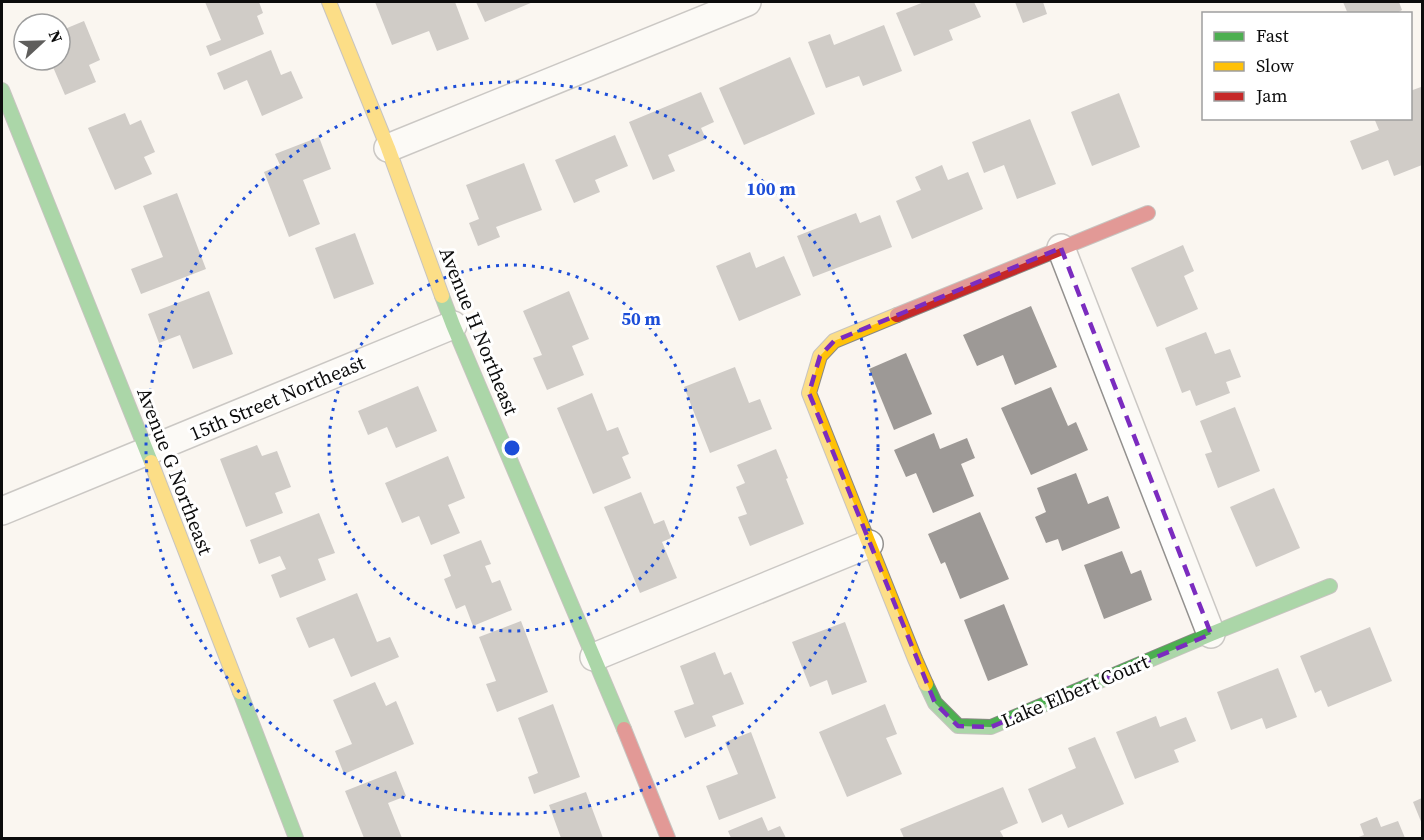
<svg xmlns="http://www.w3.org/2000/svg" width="1424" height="840" font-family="'Source Serif 4',serif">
	<rect width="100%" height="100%" fill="#faf5f0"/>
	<g fill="#9d9996">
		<polygon points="205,2 259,2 263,13 257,16 264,34 210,56 206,46 221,40"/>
		<polygon points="375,2 455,2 469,39 437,51 429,31 392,45"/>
		<polygon points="476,2 533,2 485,22"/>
		<polygon points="924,2 974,2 981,17 949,30 953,40 914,56 896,13"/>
		<polygon points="1015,2 1043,2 1047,14 1023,23"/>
		<polygon points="1343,2 1399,2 1402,10 1395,14 1348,14"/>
		<polygon points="84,21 100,60 89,65 96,82 65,95 50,60 60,60 60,31"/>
		<polygon points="884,25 902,71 863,86 859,76 826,88 808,42 830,34 834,45"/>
		<polygon points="271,50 281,75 291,71 303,98 262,116 247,80 224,90 217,73"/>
		<polygon points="790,57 815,114 744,145 719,88"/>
		<polygon points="1421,87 1422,92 1422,165 1394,176 1388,160 1362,170 1350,141 1379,130 1374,118 1410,118 1410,91"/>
		<polygon points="701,92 714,122 701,128 706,139 668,155 675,171 653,180 629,122"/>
		<polygon points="1119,93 1140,147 1092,166 1071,112"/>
		<polygon points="125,113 130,125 141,120 155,152 144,157 152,174 115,190 88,128"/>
		<polygon points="1030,119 1056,184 1017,199 1004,165 984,173 972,142"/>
		<polygon points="615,135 628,166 595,180 600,192 574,203 555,160"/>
		<polygon points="319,137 331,169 303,180 320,224 289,237 264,172 280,165 275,154"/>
		<polygon points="524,163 542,210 496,227 500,237 478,246 469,223 479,219 466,185"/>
		<polygon points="942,165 948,180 968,172 983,209 912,239 896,201 921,190 915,177"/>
		<polygon points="177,193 206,269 141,294 131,269 163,257 143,206"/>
		<polygon points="856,213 860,223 880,215 892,247 813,277 797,236"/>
		<polygon points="355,233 374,284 334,299 315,248"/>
		<polygon points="1183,245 1194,271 1184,276 1198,309 1157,327 1131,268"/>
		<polygon points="750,252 756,268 784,256 801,295 739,321 716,266"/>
		<polygon points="209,291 233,354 193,369 180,335 159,343 148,314"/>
		<polygon points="569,291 589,339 572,346 584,375 547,390 533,358 542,355 523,311"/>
		<polygon points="1031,306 1057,367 1015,385 1003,355 977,366 963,335"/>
		<polygon points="1206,332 1215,354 1230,349 1241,377 1226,382 1230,393 1196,406 1190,390 1182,393 1165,348"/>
		<polygon points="906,353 932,414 894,430 869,369"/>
		<polygon points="735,367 749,403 760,399 772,429 710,453 684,387"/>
		<polygon points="418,386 437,431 396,448 387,427 368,435 358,411"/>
		<polygon points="1051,387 1068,426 1076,422 1088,450 1031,475 1001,408"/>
		<polygon points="592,393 607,431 618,427 629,454 622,457 631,478 593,494 557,408"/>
		<polygon points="1235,407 1260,471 1218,488 1205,454 1212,452 1200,421"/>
		<polygon points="934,433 940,449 967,438 975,458 961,464 974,496 933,513 916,473 906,477 894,450"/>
		<polygon points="257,445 262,456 277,451 291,487 275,493 283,513 246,527 220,459"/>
		<polygon points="776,449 788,478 786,479 804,524 750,546 738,517 747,514 736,487 745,483 737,465"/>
		<polygon points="448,456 465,498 448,505 460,533 431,545 419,516 402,523 385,483"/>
		<polygon points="1076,473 1088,504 1108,496 1120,528 1062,551 1058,539 1046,543 1035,517 1046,512 1037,488"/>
		<polygon points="1274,488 1300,548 1256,567 1230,507"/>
		<polygon points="641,492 654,524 664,520 671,538 662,542 677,578 640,593 604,507"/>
		<polygon points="980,512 1009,579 960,599 945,562 941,564 928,534"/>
		<polygon points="319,513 335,553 318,559 326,580 280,598 271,575 286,569 280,556 259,564 250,540"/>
		<polygon points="481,540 491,564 485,566 492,583 500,580 512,610 473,626 465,605 456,609 444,579 451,576 443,555"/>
		<polygon points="1122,551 1131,574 1141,570 1152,600 1104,619 1084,565"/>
		<polygon points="357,593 377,642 390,637 399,657 351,677 334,638 309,648 296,618"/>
		<polygon points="1004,604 1028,665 988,681 964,620"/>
		<polygon points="521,621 548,692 497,712 486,684 496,681 479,637"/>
		<polygon points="845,622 867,682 832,695 827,680 810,687 792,642"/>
		<polygon points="1370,627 1392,681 1328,707 1321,690 1315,693 1300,656"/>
		<polygon points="715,652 724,675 731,672 744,704 712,716 716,726 685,738 674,711 694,704 680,666"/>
		<polygon points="1278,668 1297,717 1266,729 1262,718 1231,730 1217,692"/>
		<polygon points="375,682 386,706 396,701 414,744 344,774 335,751 352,744 333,700"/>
		<polygon points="553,704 580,777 534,794 528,777 538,773 518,718"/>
		<polygon points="885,704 897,734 886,738 902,774 847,797 819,732"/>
		<polygon points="1156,716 1160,727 1186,717 1196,741 1174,750 1179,762 1135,779 1116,732"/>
		<polygon points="751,732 776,798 719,820 706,786 738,774 725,742"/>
		<polygon points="1095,737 1124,804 1068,828 1062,814 1042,823 1028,789 1076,768 1068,748"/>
		<polygon points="396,771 406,796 388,803 402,838 364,838 345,791"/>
		<polygon points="1003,787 1018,823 1000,831 1004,838 904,838 900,829"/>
		<polygon points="586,792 603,838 561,838 549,805"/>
		<polygon points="1422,798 1422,824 1413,802"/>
		<polygon points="762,817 768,831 780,826 786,838 731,838 728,831"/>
		<polygon points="1377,817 1381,827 1398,821 1405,838 1356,838 1364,835 1360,824"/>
	</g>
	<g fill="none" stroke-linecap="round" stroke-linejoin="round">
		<g stroke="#93918f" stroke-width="30">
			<g id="street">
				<polyline points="388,148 747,2"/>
				<polyline points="1061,248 1211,634"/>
				<polyline points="2,511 453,325"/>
				<polyline points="594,657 869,544"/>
			</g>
		</g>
		<g stroke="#8a8885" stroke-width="16">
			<g id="fast">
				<polyline points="2,90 151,462"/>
				<polyline points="442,296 453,325 624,729"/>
				<polyline points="926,684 935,703 958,726 991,727 1211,634 1330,586"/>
				<polyline points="240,692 296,838"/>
			</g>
		</g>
		<g stroke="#8a8885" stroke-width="16">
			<g id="slow">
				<polyline points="329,2 388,148 442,296"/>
				<polyline points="897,315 834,341 820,356 809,393 915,659 926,684"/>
				<polyline points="151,462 240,692"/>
			</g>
		</g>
		<g stroke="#8a8885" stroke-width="16">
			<g id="jam">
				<polyline points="897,315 1148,213"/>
				<polyline points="624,729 668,838"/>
			</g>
		</g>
		<use href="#street" stroke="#fefefd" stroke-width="27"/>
		<use href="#fast" stroke="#4caf50" stroke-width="14"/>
		<use href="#slow" stroke="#ffc107" stroke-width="14"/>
		<use href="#jam" stroke="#c62828" stroke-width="14"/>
	</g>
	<path d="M0 0H1424V840H0ZM1061,248L1211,634L991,727L958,726L935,703L809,393L820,356L834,341Z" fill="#faf5f0" fill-opacity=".55" fill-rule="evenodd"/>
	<path fill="none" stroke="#7b2cbf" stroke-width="4.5" stroke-dasharray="12 8" stroke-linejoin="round" d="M1061,248L1211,634L991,727L958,726L935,703L809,393L820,356L834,341Z"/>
	<g fill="none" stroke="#1d4ed8" stroke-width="3" stroke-dasharray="3 6">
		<circle cx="512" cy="448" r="183"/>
		<circle cx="512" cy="448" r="366"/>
	</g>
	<g text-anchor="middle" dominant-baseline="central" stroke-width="6" stroke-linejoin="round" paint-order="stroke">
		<g font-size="20" fill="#0c0c0c" stroke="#fff">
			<text transform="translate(479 331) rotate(68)">Avenue H Northeast</text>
			<text transform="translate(277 398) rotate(-23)">15th Street Northeast</text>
			<text transform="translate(175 471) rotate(69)">Avenue G Northeast</text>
			<text transform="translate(1075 691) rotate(-23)">Lake Elbert Court</text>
		</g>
	</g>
	<circle cx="512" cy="448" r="9" fill="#1d4ed8" stroke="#fff" stroke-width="3"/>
	<g font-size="18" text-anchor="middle" font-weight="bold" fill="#1d4ed8" stroke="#fff" stroke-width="6" stroke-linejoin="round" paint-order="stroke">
		<text x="771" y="195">100 m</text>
		<text x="641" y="325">50 m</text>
	</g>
	<rect width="1424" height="840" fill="none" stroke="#0c0c0c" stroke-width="6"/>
	<rect x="1202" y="12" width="210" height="108" fill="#ffffff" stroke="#9e9e9e" stroke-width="1.5"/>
	<rect x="1214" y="32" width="30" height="9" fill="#4caf50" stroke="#9e9e9e" stroke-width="1.5"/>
	<text x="1256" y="42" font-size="18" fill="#0c0c0c">Fast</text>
	<rect x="1214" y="62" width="30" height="9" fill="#ffc107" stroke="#9e9e9e" stroke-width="1.5"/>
	<text x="1256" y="72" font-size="18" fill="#0c0c0c">Slow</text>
	<rect x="1214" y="92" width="30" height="9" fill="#c62828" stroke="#9e9e9e" stroke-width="1.5"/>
	<text x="1256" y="102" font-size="18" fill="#0c0c0c">Jam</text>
	<g transform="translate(42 42) rotate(68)"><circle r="28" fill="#ffffff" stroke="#9e9e9e" stroke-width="1.5"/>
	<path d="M0-4.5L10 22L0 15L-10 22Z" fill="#5f5e5c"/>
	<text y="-9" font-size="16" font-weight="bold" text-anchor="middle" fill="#0c0c0c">N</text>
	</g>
</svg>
